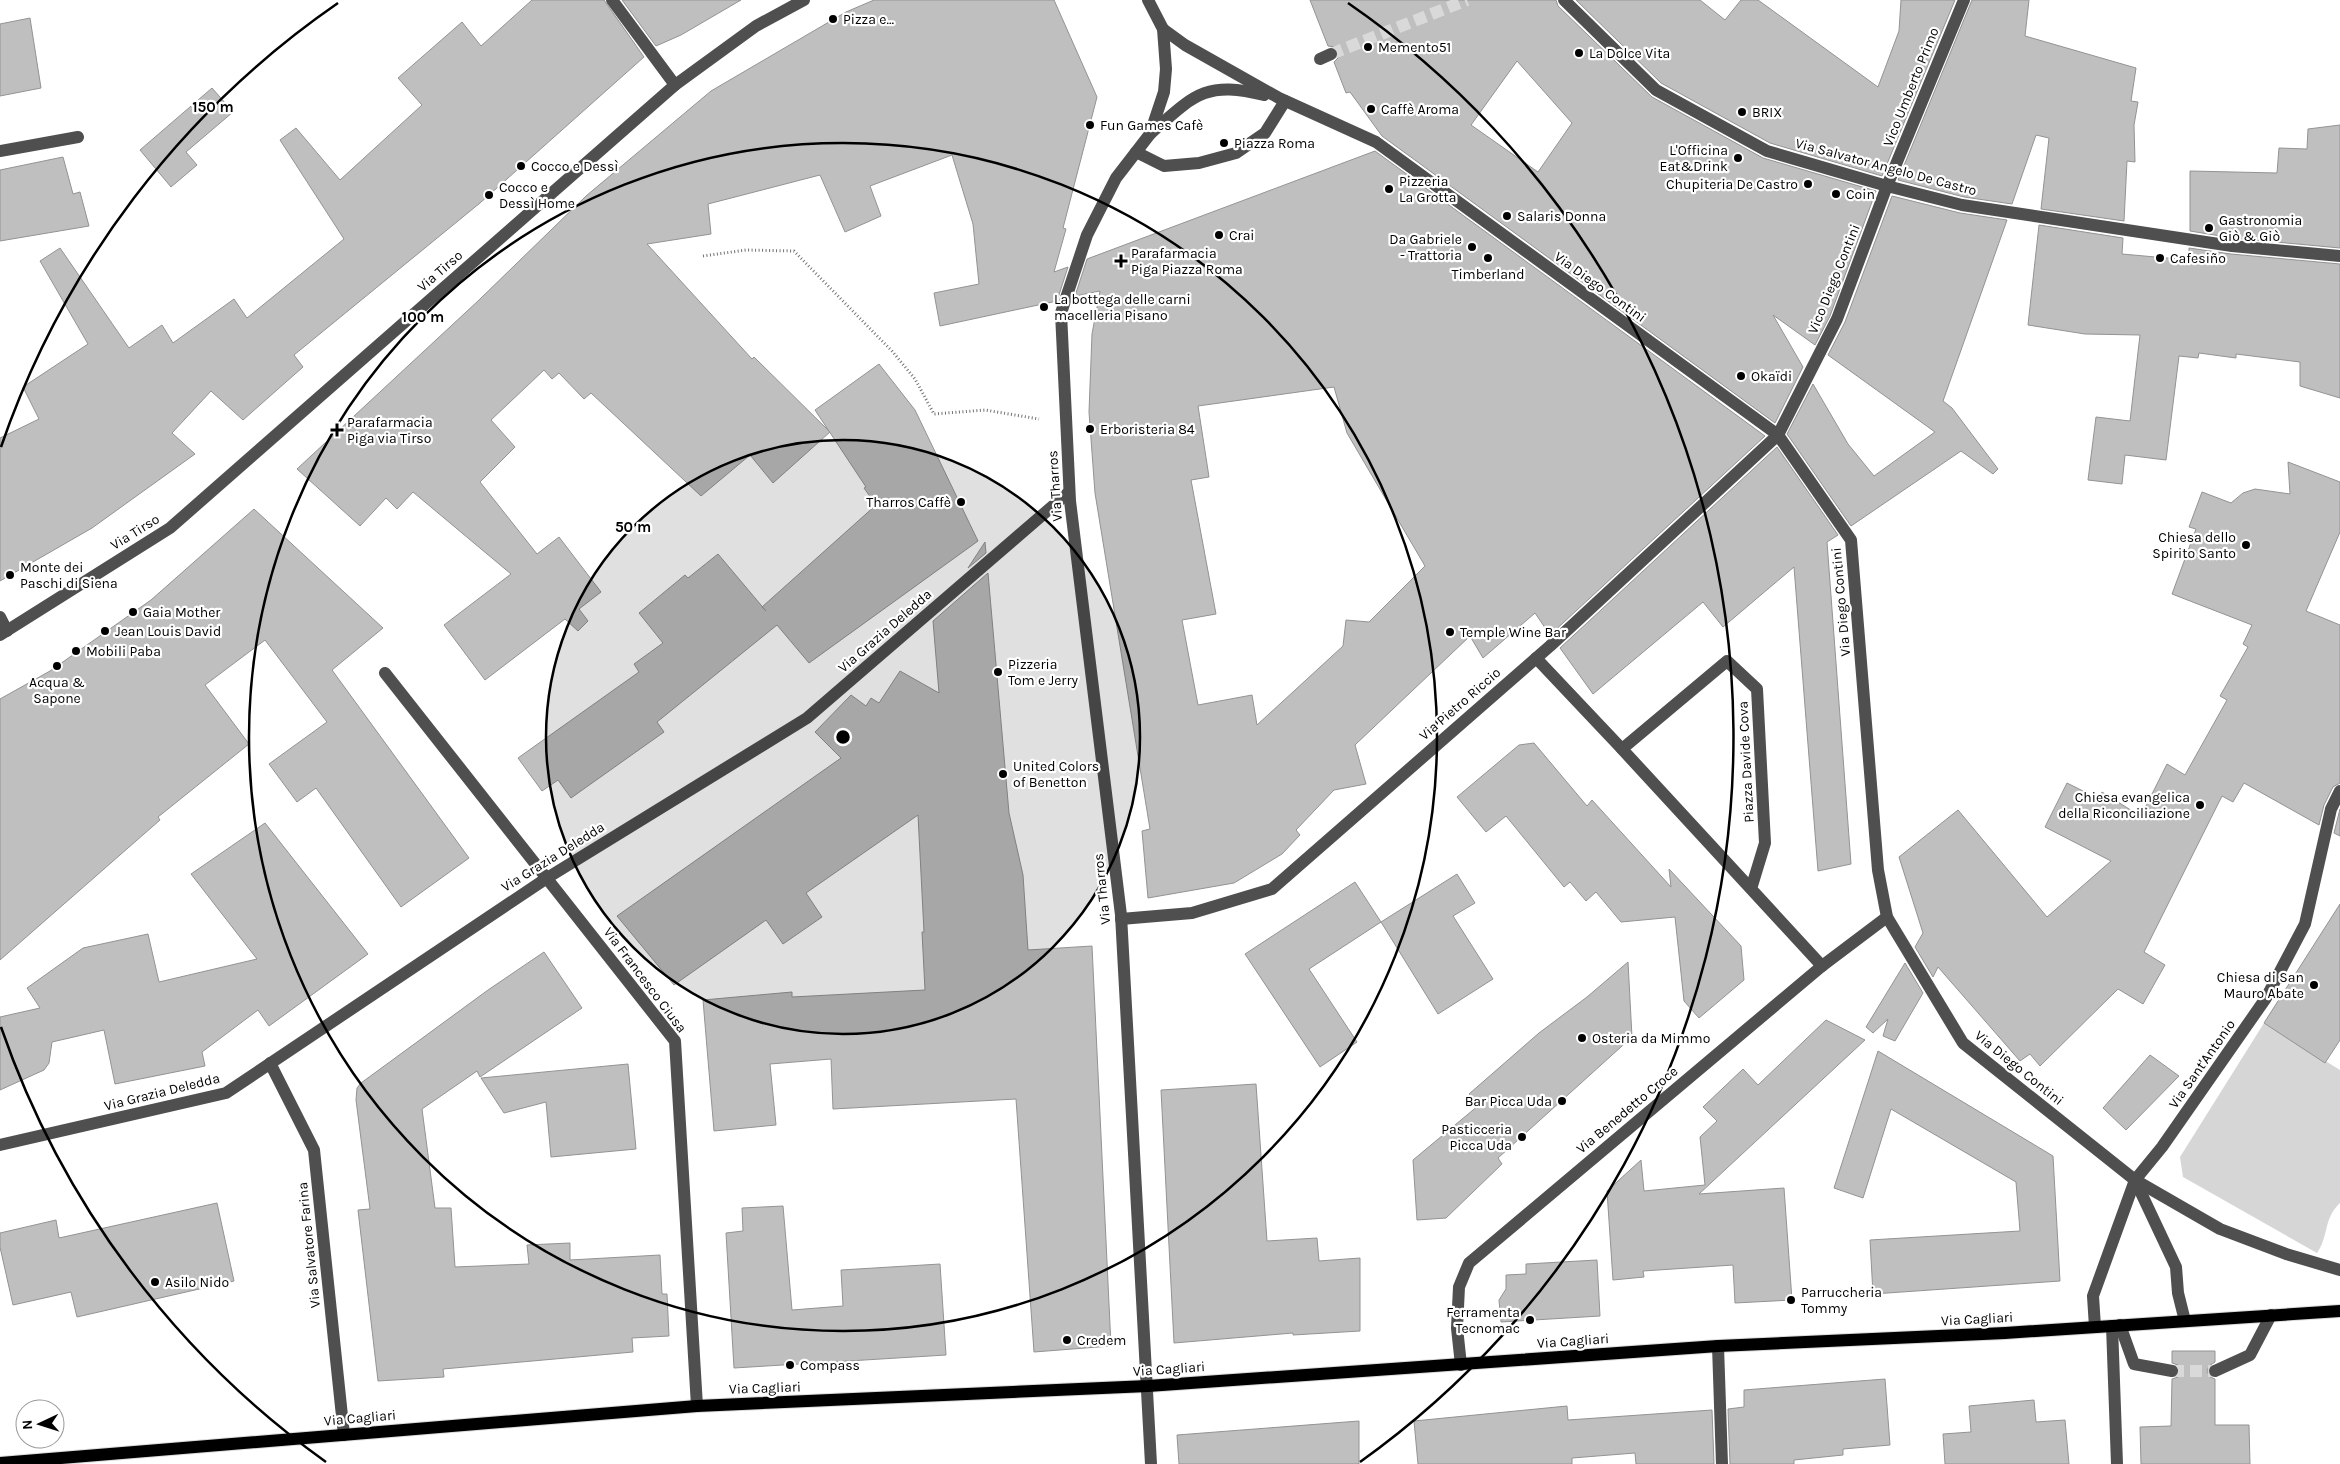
<svg xmlns="http://www.w3.org/2000/svg" width="2340" height="1464" font-family="Karla,sans-serif">
	<rect width="100%" height="100%" fill="#fff"/>
	<path fill="#d6d6d6" d="M2264,1023L2340,1070V1203C2323,1219 2329,1236 2317,1253L2183,1177L2180,1157Z"/>
	<g fill="#bfbfbf" stroke="#939393" fill-rule="evenodd">
		<polygon points="532,0 604,0 644,57 480,203 294,355 303,367 243,420 211,391 172,433 195,454 92,528 0,581 0,438 39,419 23,387 88,344 40,261 60,248 129,348 162,325 173,343 234,299 247,318 344,239 280,140 296,128 340,180 422,105 398,78 462,22 481,46"/>
		<polygon points="622,0 741,0 681,35 656,46"/>
		<polygon points="874,0 1054,0 1097,97 1063,228 1066,229 1054,272 1068,267 1057,301 940,326 934,293 979,284 973,224 952,155 870,186 881,216 845,232 820,175 708,204 711,234 647,244 752,359 754,357 830,432 773,483 750,455 701,496 591,393 584,399 559,373 552,379 544,370 491,420 515,447 480,482 537,554 559,537 601,592 579,609 588,621 578,631 565,619 485,680 444,625 511,574 413,492 397,509 386,498 360,526 297,469 479,300 586,196 711,91 846,12"/>
		<path d="M1310,0H1556L1558,6L1652,97L1763,158L1876,191L1830,316L1815,345L1773,315L1803,367L1775,423L1382,136L1350,92L1346,93L1334,62L1338,58L1339,51L1335,47L1328,46ZM1517,61L1572,123L1538,172L1471,125Z"/>
		<polygon points="1576,0 1700,0 1725,20 1741,0 1758,0 1878,87 1899,31 1901,0 1955,0 1882,176 1770,143 1661,83"/>
		<polygon points="1972,0 2029,0 2025,36 2136,68 2131,101 2138,102 2134,125 2135,162 2127,161 2124,221 2041,209 2049,138 2036,135 2012,204 1964,197 1898,180"/>
		<polygon points="30,18 41,88 0,96 0,24"/>
		<polygon points="212,88 233,112 186,152 197,165 171,187 140,150"/>
		<polygon points="2340,125 2340,248 2233,238 2190,231 2190,171 2277,173 2279,148 2307,149 2308,129"/>
		<path d="M1375,151L1765,436L1550,635L1535,613L1483,658L1470,636L1355,745L1366,784L1334,790L1296,830L1300,835L1282,854L1234,883L1148,898L1142,831L1150,829L1095,493L1089,412L1092,334L1100,291L1075,296L1087,259ZM1334,387L1347,433L1425,566L1369,622L1346,620L1343,646L1257,725L1252,695L1198,705L1182,620L1216,614L1191,480L1209,477L1198,406Z"/>
		<polygon points="63,157 73,194 80,192 89,226 0,241 0,170"/>
		<polygon points="1892,196 1960,213 2007,220 1943,401 1952,408 1998,469 1993,474 1961,451 1851,526 1787,434 1813,384 1848,444 1874,476 1935,432 1828,355 1845,322"/>
		<polygon points="2039,225 2123,238 2122,254 2189,260 2189,248 2231,254 2340,264 2340,398 2300,386 2300,362 2236,354 2236,358 2199,353 2198,358 2179,356 2166,460 2125,455 2122,484 2088,480 2096,417 2130,421 2140,335 2085,334 2028,325"/>
		<polygon points="879,364 915,410 978,541 809,663 777,625 657,722 664,732 571,798 558,780 542,791 518,758 639,672 634,664 663,643 639,613 685,575 688,578 718,554 766,611 762,607 876,505 864,488 866,487 815,410"/>
		<polygon points="1777,447 1838,535 1827,542 1851,864 1818,871 1794,567 1723,627 1703,602 1593,694 1560,648"/>
		<polygon points="2288,462 2340,482 2340,532 2306,611 2340,625 2340,783 2333,787 2324,805 2319,825 2244,783 2233,802 2222,796 2144,952 2165,965 2143,1004 2118,989 2040,1066 2030,1054 2020,1061 1938,967 1933,977 1915,947 1923,933 1899,857 1958,810 2047,917 2111,861 2045,827 2067,783 2099,799 2102,792 2137,814 2142,806 2145,808 2167,764 2185,775 2227,700 2220,696 2248,647 2243,644 2252,625 2172,594 2196,529 2189,527 2202,492 2231,503 2243,493 2255,489 2290,494"/>
		<polygon points="254,509 383,628 332,670 469,858 401,907 316,788 297,802 269,764 327,722 265,640 205,685 249,744 158,817 160,820 0,960 0,699 50,671 151,600"/>
		<polygon points="985,542 986,553 968,568"/>
		<polygon points="988,573 1009,813 1023,875 1028,950 1092,946 1111,1346 1034,1352 1016,1099 833,1109 831,1059 770,1064 776,1125 714,1131 703,1000 792,992 792,997 925,990 922,932 924,932 918,815 806,893 822,917 783,944 766,920 674,985 617,916 841,758 815,732 851,695 866,706 871,698 879,703 900,671 939,693 933,621"/>
		<polygon points="1534,743 1587,806 1592,800 1671,887 1669,869 1741,946 1744,980 1699,1018 1684,1001 1675,917 1621,922 1596,892 1586,901 1570,882 1564,887 1506,816 1486,832 1457,797 1519,745"/>
		<polygon points="2340,809 2340,836 2334,833"/>
		<polygon points="265,823 368,954 269,1026 258,1010 202,1052 205,1066 115,1084 104,1030 52,1042 49,1063 44,1070 0,1090 0,1017 40,1008 27,988 83,948 148,934 159,982 257,959 191,874"/>
		<polygon points="1457,874 1475,903 1453,916 1493,979 1438,1014 1381,922"/>
		<polygon points="1355,882 1381,922 1309,969 1357,1042 1320,1067 1245,954"/>
		<polygon points="2340,904 2340,1040 2325,1063 2264,1023"/>
		<polygon points="544,952 582,1008 480,1077 477,1071 422,1109 435,1208 451,1208 455,1267 529,1264 527,1245 570,1243 570,1260 660,1255 662,1294 667,1294 669,1336 632,1338 633,1352 443,1369 444,1377 378,1381 358,1210 370,1209 356,1100 357,1088 361,1083 488,990"/>
		<polygon points="1628,962 1632,1037 1498,1158 1502,1164 1446,1218 1417,1220 1413,1160 1479,1105 1469,1094 1539,1033 1587,997"/>
		<polygon points="1905,963 1923,993 1895,1041 1883,1036 1888,1019 1873,1033 1866,1027"/>
		<polygon points="1826,1020 1865,1040 1699,1194 1784,1188 1792,1300 1735,1303 1733,1265 1643,1271 1644,1277 1613,1280 1607,1191 1641,1160 1644,1191 1705,1185 1700,1137 1717,1121 1703,1107 1743,1069 1758,1085"/>
		<polygon points="1878,1051 2053,1156 2060,1281 1873,1294 1870,1240 2020,1231 2016,1182 1891,1109 1863,1198 1834,1188"/>
		<polygon points="2150,1055 2179,1076 2126,1130 2103,1108"/>
		<polygon points="628,1064 636,1149 551,1157 546,1102 504,1113 481,1078"/>
		<polygon points="1256,1084 1267,1241 1317,1238 1319,1261 1360,1258 1360,1331 1293,1335 1293,1333 1174,1343 1161,1090"/>
		<polygon points="217,1203 234,1281 77,1317 71,1292 13,1305 0,1247 0,1233 56,1220 59,1238"/>
		<polygon points="783,1206 792,1310 843,1306 841,1270 940,1264 946,1355 734,1368 726,1233 743,1231 742,1208"/>
		<polygon points="1597,1260 1600,1316 1501,1322 1499,1300 1506,1289 1506,1275 1526,1274 1526,1264"/>
		<polygon points="2172,1351 2215,1351 2215,1362 2209,1366 2207,1371 2210,1377 2215,1379 2215,1425 2249,1425 2250,1464 2141,1464 2140,1427 2171,1426 2172,1379 2178,1377 2180,1372 2178,1365 2172,1363"/>
		<polygon points="1885,1379 1890,1445 1843,1449 1843,1455 1794,1460 1794,1464 1730,1464 1728,1409 1744,1407 1744,1390"/>
		<polygon points="2034,1400 2036,1422 2065,1420 2069,1464 1945,1464 1943,1434 1971,1432 1969,1406"/>
		<polygon points="1567,1406 1568,1420 1712,1410 1714,1464 1636,1464 1635,1453 1572,1458 1572,1464 1418,1464 1414,1421"/>
		<polygon points="1359,1421 1359,1464 1179,1464 1177,1435"/>
	</g>
	<g fill="none" stroke-linecap="round" stroke-linejoin="round">
		<g stroke="#d9d9d9" stroke-width="12" stroke-dasharray="12 6" stroke-linecap="butt">
			<polyline points="1331,54 1467,0"/>
			<polyline points="2172,1371 2215,1371"/>
		</g>
		<g stroke="#dbdbdb" stroke-width="14">
			<polyline id="major" points="0,1463 697,1406 1148,1386 1718,1346 2005,1333 2340,1311"/>
		</g>
		<polyline stroke="#717171" stroke-width="3" stroke-dasharray="1 2.5" stroke-linecap="butt" points="703,256 746,250 794,251 892,351 915,379 934,414 985,410 1039,419"/>
		<g stroke="#4f4f4f" stroke-width="12">
			<polyline points="612,0 675,85"/>
			<polyline points="1148,0 1163,29 1166,69 1164,92 1150,134 1116,178 1087,235 1061,313 1070,501 1121,915 1151,1464"/>
			<polyline points="1564,0 1656,90 1767,151 1887,186 1962,205 2232,246 2340,256"/>
			<polyline points="1163,29 1185,45 1279,98 1376,142 1778,435 1851,540 1878,870 1887,917 1963,1043 2135,1180 2220,1229 2286,1254 2340,1270"/>
			<polyline points="1320,59 1331,54"/>
			<path d="M1150,134C1193,96 1205,80 1264,95"/>
			<polyline points="0,151 78,137"/>
			<polyline points="1136,152 1164,166 1199,163 1236,153 1265,133 1285,101"/>
			<polyline points="0,617 7,631"/>
			<polyline points="0,635 170,528 675,85 756,26 804,0"/>
			<polyline points="1536,658 1622,749"/>
			<polyline points="385,673 675,1041 697,1406"/>
			<polyline points="1751,889 1765,843 1757,689 1727,661 1622,749 1822,966"/>
			<polyline points="1121,919 1192,913 1272,889 1550,646 1778,435 1837,319 1887,186 1964,0"/>
			<polyline points="270,1063 314,1150 344,1435"/>
			<polyline points="0,1145 226,1093 547,878 807,718 1069,492"/>
			<polyline points="2135,1180 2176,1267 2178,1293 2185,1321"/>
			<polyline points="2120,1325 2134,1364 2172,1371"/>
			<polyline points="2112,1326 2117,1464"/>
			<polyline points="2095,1327 2093,1296 2135,1180 2162,1147 2266,998 2305,924 2331,809 2340,791"/>
			<polyline points="1718,1346 1722,1464"/>
			<polyline points="1461,1365 1457,1328 1459,1287 1469,1263 1822,966 1887,917"/>
			<polyline points="2215,1371 2250,1355 2271,1315"/>
		</g>
		<use href="#major" stroke="#000" stroke-width="12"/>
	</g>
	<circle cx="843" cy="737" r="297" fill="#000" fill-opacity=".12"/>
	<g fill="none" stroke="#000" stroke-width="2.5">
		<circle cx="843" cy="737" r="297"/>
		<circle cx="843" cy="737" r="594"/>
		<path d="M326 1462A891 891 0 0 1 1 1027M1 447A891 891 0 0 1 338 3M1348 3A891 891 0 0 1 1360 1462"/>
	</g>
	<g fill="#000" stroke="#fff" stroke-width="2">
		<circle cx="833" cy="19" r="5"/>
		<circle cx="1368" cy="47" r="5"/>
		<circle cx="1579" cy="53" r="5"/>
		<circle cx="1371" cy="109" r="5"/>
		<circle cx="1742" cy="112" r="5"/>
		<circle cx="1090" cy="125" r="5"/>
		<circle cx="1224" cy="143" r="5"/>
		<circle cx="1738" cy="158" r="5"/>
		<circle cx="521" cy="166" r="5"/>
		<circle cx="1808" cy="184" r="5"/>
		<circle cx="1389" cy="189" r="5"/>
		<circle cx="1836" cy="194" r="5"/>
		<circle cx="489" cy="195" r="5"/>
		<circle cx="1507" cy="216" r="5"/>
		<circle cx="2209" cy="228" r="5"/>
		<circle cx="1219" cy="235" r="5"/>
		<circle cx="1472" cy="247" r="5"/>
		<circle cx="1488" cy="258" r="5"/>
		<circle cx="2160" cy="258" r="5"/>
		<path d="M1118.5 253.5h5v5h5v5h-5v5h-5v-5h-5v-5h5z"/>
		<circle cx="1044" cy="307" r="5"/>
		<circle cx="1741" cy="376" r="5"/>
		<circle cx="1090" cy="429" r="5"/>
		<path d="M334.5 422.5h5v5h5v5h-5v5h-5v-5h-5v-5h5z"/>
		<circle cx="961" cy="502" r="5"/>
		<circle cx="2246" cy="545" r="5"/>
		<circle cx="10" cy="575" r="5"/>
		<circle cx="133" cy="612" r="5"/>
		<circle cx="105" cy="631" r="5"/>
		<circle cx="1450" cy="632" r="5"/>
		<circle cx="76" cy="651" r="5"/>
		<circle cx="57" cy="666" r="5"/>
		<circle cx="998" cy="672" r="5"/>
		<circle cx="1003" cy="774" r="5"/>
		<circle cx="2200" cy="805" r="5"/>
		<circle cx="2314" cy="985" r="5"/>
		<circle cx="1582" cy="1038" r="5"/>
		<circle cx="1562" cy="1101" r="5"/>
		<circle cx="1522" cy="1137" r="5"/>
		<circle cx="155" cy="1282" r="5"/>
		<circle cx="1791" cy="1300" r="5"/>
		<circle cx="1530" cy="1320" r="5"/>
		<circle cx="1067" cy="1340" r="5"/>
		<circle cx="790" cy="1365" r="5"/>
	</g>
	<g text-anchor="middle" dominant-baseline="central" stroke-width="4.5" stroke-linejoin="round" paint-order="stroke">
		<g font-size="14" fill="#000" stroke="#fff" text-anchor="start">
			<text x="843" y="19">Pizza e...</text>
			<text x="1378" y="47">Memento51</text>
			<text x="1589" y="53">La Dolce Vita</text>
			<text x="1381" y="109">Caffè Aroma</text>
			<text x="1752" y="112">BRIX</text>
			<text x="1100" y="125">Fun Games Cafè</text>
			<text x="1234" y="143">Piazza Roma</text>
			<text x="1728" y="150" text-anchor="end">L'Officina<tspan x="1728" dy="16">Eat&amp;Drink</tspan></text>
			<text x="531" y="166">Cocco e Dessì</text>
			<text x="1399" y="181">Pizzeria<tspan x="1399" dy="16">La Grotta</tspan></text>
			<text x="1798" y="184" text-anchor="end">Chupiteria De Castro</text>
			<text x="499" y="187">Cocco e<tspan x="499" dy="16">Dessì Home</tspan></text>
			<text x="1846" y="194">Coin</text>
			<text x="1517" y="216">Salaris Donna</text>
			<text x="2219" y="220">Gastronomia<tspan x="2219" dy="16">Giò &amp; Giò</tspan></text>
			<text x="1229" y="235">Crai</text>
			<text x="1462" y="239" text-anchor="end">Da Gabriele<tspan x="1462" dy="16">- Trattoria</tspan></text>
			<text x="1131" y="253">Parafarmacia<tspan x="1131" dy="16">Piga Piazza Roma</tspan></text>
			<text x="2170" y="258">Cafesiño</text>
			<text x="1488" y="274" text-anchor="middle">Timberland</text>
			<text x="1054" y="299">La bottega delle carni<tspan x="1054" dy="16">macelleria Pisano</tspan></text>
			<text x="1751" y="376">Okaïdi</text>
			<text x="347" y="422">Parafarmacia<tspan x="347" dy="16">Piga via Tirso</tspan></text>
			<text x="1100" y="429">Erboristeria 84</text>
			<text x="951" y="502" text-anchor="end">Tharros Caffè</text>
			<text x="2236" y="537" text-anchor="end">Chiesa dello<tspan x="2236" dy="16">Spirito Santo</tspan></text>
			<text x="20" y="567">Monte dei<tspan x="20" dy="16">Paschi di Siena</tspan></text>
			<text x="143" y="612">Gaia Mother</text>
			<text x="115" y="631">Jean Louis David</text>
			<text x="1460" y="632">Temple Wine Bar</text>
			<text x="86" y="651">Mobili Paba</text>
			<text x="1008" y="664">Pizzeria<tspan x="1008" dy="16">Tom e Jerry</tspan></text>
			<text x="57" y="682" text-anchor="middle">Acqua &amp;<tspan x="57" dy="16">Sapone</tspan></text>
			<text x="1013" y="766">United Colors<tspan x="1013" dy="16">of Benetton</tspan></text>
			<text x="2190" y="797" text-anchor="end">Chiesa evangelica<tspan x="2190" dy="16">della Riconciliazione</tspan></text>
			<text x="2304" y="977" text-anchor="end">Chiesa di San<tspan x="2304" dy="16">Mauro Abate</tspan></text>
			<text x="1592" y="1038">Osteria da Mimmo</text>
			<text x="1552" y="1101" text-anchor="end">Bar Picca Uda</text>
			<text x="1512" y="1129" text-anchor="end">Pasticceria<tspan x="1512" dy="16">Picca Uda</tspan></text>
			<text x="165" y="1282">Asilo Nido</text>
			<text x="1801" y="1292">Parruccheria<tspan x="1801" dy="16">Tommy</tspan></text>
			<text x="1520" y="1312" text-anchor="end">Ferramenta<tspan x="1520" dy="16">Tecnomac</tspan></text>
			<text x="1077" y="1340">Credem</text>
			<text x="800" y="1365">Compass</text>
		</g>
		<g font-size="14" fill="#000" stroke="#fff">
			<text transform="translate(1911 87) rotate(-68)">Vico Umberto Primo</text>
			<text transform="translate(1886 167) rotate(15)">Via Salvator Angelo De Castro</text>
			<text transform="translate(440 271) rotate(-41)">Via Tirso</text>
			<text transform="translate(1834 279) rotate(-68)">Vico Diego Contini</text>
			<text transform="translate(1600 287) rotate(36)">Via Diego Contini</text>
			<text transform="translate(1055 486) rotate(-94)">Via Tharros</text>
			<text transform="translate(135 532) rotate(-32)">Via Tirso</text>
			<text transform="translate(1841 602) rotate(-95)">Via Diego Contini</text>
			<text transform="translate(885 631) rotate(-41)">Via Grazia Deledda</text>
			<text transform="translate(1460 704) rotate(-41)">Via Pietro Riccio</text>
			<text transform="translate(1746 762) rotate(-93)">Piazza Davide Cova</text>
			<text transform="translate(553 857) rotate(-32)">Via Grazia Deledda</text>
			<text transform="translate(1102 889) rotate(-96)">Via Tharros</text>
			<text transform="translate(645 980) rotate(53)">Via Francesco Ciusa</text>
			<text transform="translate(2202 1064) rotate(-55)">Via Sant'Antonio</text>
			<text transform="translate(2019 1068) rotate(39)">Via Diego Contini</text>
			<text transform="translate(162 1092) rotate(-14)">Via Grazia Deledda</text>
			<text transform="translate(1627 1110) rotate(-40)">Via Benedetto Croce</text>
			<text transform="translate(309 1245) rotate(-96)">Via Salvatore Farina</text>
			<text transform="translate(1977 1319) rotate(-3)">Via Cagliari</text>
			<text transform="translate(1573 1341) rotate(-4)">Via Cagliari</text>
			<text transform="translate(1169 1369) rotate(-4)">Via Cagliari</text>
			<text transform="translate(765 1388) rotate(-2)">Via Cagliari</text>
			<text transform="translate(360 1418) rotate(-5)">Via Cagliari</text>
		</g>
	</g>
	<circle cx="843" cy="737" r="8" fill="#000" stroke="#fff" stroke-width="2.5"/>
	<g font-size="15" text-anchor="middle" font-weight="bold" fill="#000" stroke="#fff" stroke-width="4.5" stroke-linejoin="round" paint-order="stroke">
		<text x="213" y="112">150 m</text>
		<text x="423" y="322">100 m</text>
		<text x="633" y="532">50 m</text>
	</g>
	<g transform="translate(40 1424) rotate(266)"><circle r="24" fill="#ffffff" stroke="#999999"/>
	<path d="M0-4L9 19L0 12L-9 19Z" fill="#000000"/>
	<text y="-8" font-size="14" font-weight="bold" text-anchor="middle" fill="#000000">N</text>
	</g>
</svg>
